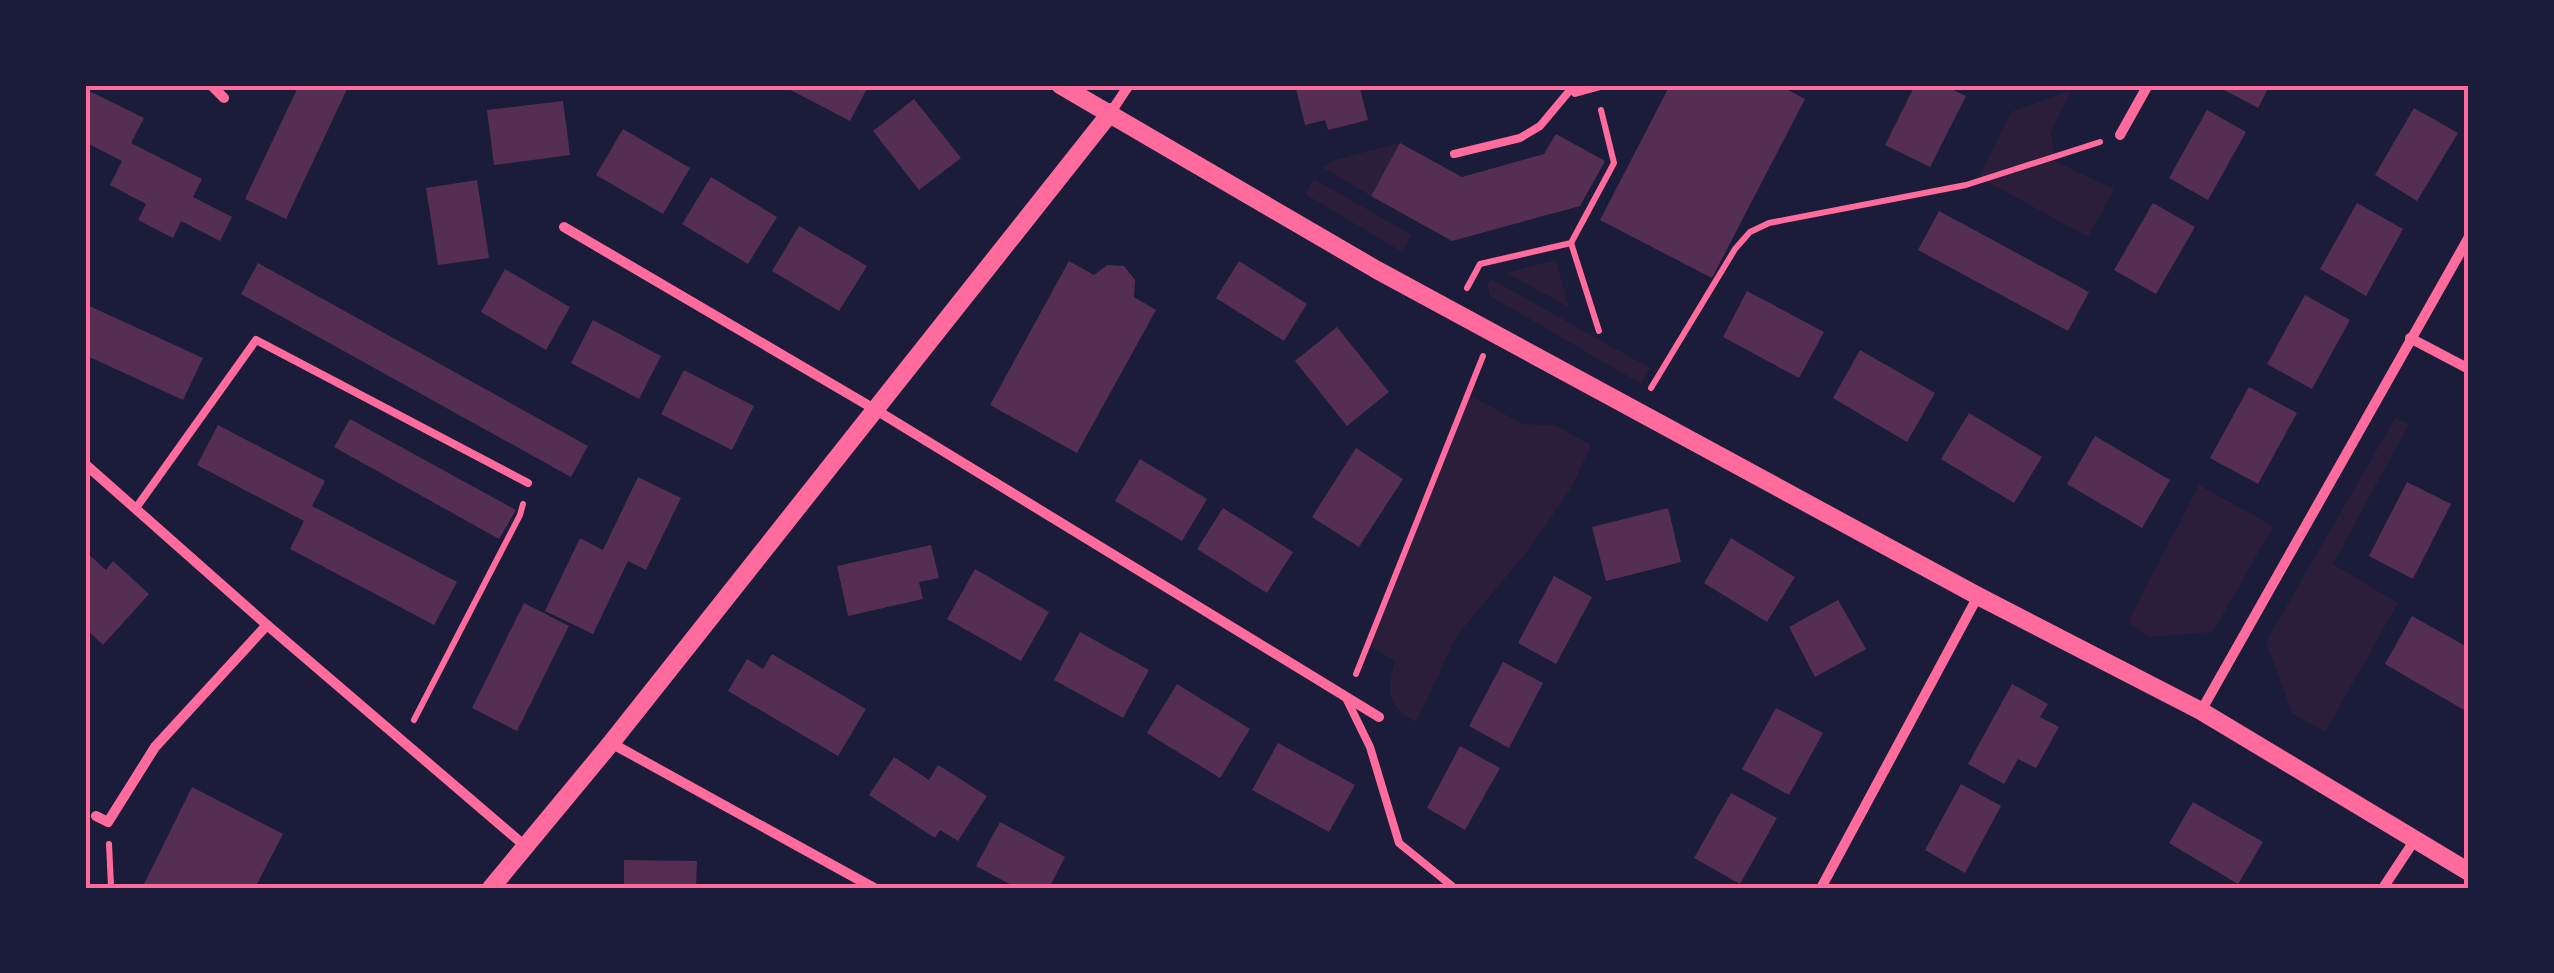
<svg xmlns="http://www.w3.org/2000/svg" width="2554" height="973" font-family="'Roboto Serif',serif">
	<rect width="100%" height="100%" fill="#1b1b3a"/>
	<g fill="#2a1e3b">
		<polygon points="2071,90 2051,133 2055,161 2114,189 2088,237 1979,177 2011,112"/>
		<polygon points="1400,143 1371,196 1322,167 1334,160"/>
		<polygon points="1314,179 1412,235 1402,252 1305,194"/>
		<polygon points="1556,260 1569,307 1506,273"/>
		<polygon points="1491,279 1650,368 1641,384 1490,296 1487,285"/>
		<path d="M1468,394L1523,424L1555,425L1591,445L1573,485L1530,548L1456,637L1416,722C1386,705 1386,691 1395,661L1367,645Z"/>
		<polygon points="2395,418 2409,424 2333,564 2398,603 2325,732 2292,713 2266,642"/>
		<polygon points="2199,485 2273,526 2213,632 2148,637 2128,622"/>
	</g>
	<g fill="#542f53">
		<polygon points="299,85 349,85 286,219 245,199"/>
		<polygon points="781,85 869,85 850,121"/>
		<polygon points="1295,85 1359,85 1368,120 1328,130 1325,120 1305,125"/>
		<polygon points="1670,85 1779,85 1805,99 1712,278 1600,220"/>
		<polygon points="1915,85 1943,85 1966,96 1930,167 1885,145"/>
		<polygon points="2215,85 2270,85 2258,108"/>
		<polygon points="85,89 144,118 131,143 202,179 193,197 232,217 220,241 181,221 173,238 138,220 146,204 110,185 122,161 85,142"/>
		<polygon points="914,99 961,158 919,190 873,131"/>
		<polygon points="563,101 570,155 494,165 487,110"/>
		<polygon points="2414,108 2458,133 2417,201 2375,175"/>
		<polygon points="2207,110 2246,132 2208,200 2169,178"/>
		<polygon points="623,129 690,168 663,214 596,175"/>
		<polygon points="1556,134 1605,161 1580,206 1452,241 1371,196 1400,143 1462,177 1544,154"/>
		<polygon points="711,177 777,217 748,264 682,224"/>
		<polygon points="477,180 489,258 438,265 426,188"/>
		<polygon points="2153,203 2195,227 2156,294 2114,270"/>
		<polygon points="2357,203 2403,229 2366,296 2320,269"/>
		<polygon points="1939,211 2089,292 2068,331 1918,250"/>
		<polygon points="799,226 867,266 839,311 772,271"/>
		<polygon points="1069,261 1094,275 1107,265 1124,266 1135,280 1134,297 1156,310 1077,453 990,405"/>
		<polygon points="1239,261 1307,304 1284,341 1216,298"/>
		<polygon points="258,263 588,446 571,477 241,294"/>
		<polygon points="505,269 570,307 546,350 481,312"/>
		<polygon points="1747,291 1824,332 1799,378 1723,337"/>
		<polygon points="2305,295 2350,320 2312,389 2267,364"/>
		<polygon points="85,304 203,358 183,400 85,355"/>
		<polygon points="593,320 661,356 639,399 571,363"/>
		<polygon points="1337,327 1389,392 1347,426 1295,361"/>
		<polygon points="1860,350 1935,393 1907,442 1833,398"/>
		<polygon points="684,370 754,406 732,450 661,414"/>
		<polygon points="2249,387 2297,413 2258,484 2210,458"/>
		<polygon points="1969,413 2042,457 2014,503 1941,459"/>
		<polygon points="350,419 516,510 499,539 334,447"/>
		<polygon points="218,425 325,481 312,506 457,582 434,625 290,549 304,521 197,465"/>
		<polygon points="2095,436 2170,480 2142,528 2067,484"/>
		<polygon points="1356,448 1403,479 1359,547 1312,517"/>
		<polygon points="1140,459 1207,499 1182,541 1115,501"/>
		<polygon points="638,477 681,498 646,570 628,561 593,634 545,611 580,538 603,550"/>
		<polygon points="2407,482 2451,504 2413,579 2369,556"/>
		<polygon points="1223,508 1293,552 1267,593 1197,549"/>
		<polygon points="1668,508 1681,562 1606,581 1592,527"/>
		<polygon points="1731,538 1795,577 1767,622 1704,583"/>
		<polygon points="931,545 939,578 919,582 923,599 848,616 837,566"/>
		<polygon points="85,551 106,570 113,561 149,594 103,645 85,628"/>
		<polygon points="975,569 1049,612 1021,661 947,619"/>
		<polygon points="1554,576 1592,597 1556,664 1518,643"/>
		<polygon points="1838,600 1866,649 1815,677 1789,627"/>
		<polygon points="524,603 569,626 517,731 472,708"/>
		<polygon points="2412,616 2469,648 2469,713 2385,664"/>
		<polygon points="1080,632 1149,670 1123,718 1054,680"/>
		<polygon points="772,654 866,709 838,756 728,691 747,659 763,669"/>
		<polygon points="1503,662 1543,683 1509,748 1469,726"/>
		<polygon points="1177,684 1250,729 1220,778 1147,733"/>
		<polygon points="2012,684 2048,704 2040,717 2059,727 2036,768 2018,759 2004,784 1968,764"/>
		<polygon points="1776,708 1823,733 1789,795 1742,769"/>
		<polygon points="1278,743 1355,785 1329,832 1252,790"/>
		<polygon points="1460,746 1500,768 1465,830 1427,808"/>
		<polygon points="894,757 929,780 938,765 987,796 958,841 940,830 935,838 869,795"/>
		<polygon points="1961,784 2001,806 1965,873 1925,850"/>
		<polygon points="192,787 283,834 255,888 142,888"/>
		<polygon points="1731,793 1777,818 1740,884 1694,858"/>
		<polygon points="2193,802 2263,842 2238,884 2169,843"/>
		<polygon points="1000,822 1065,857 1049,888 1017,888 976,866"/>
		<polygon points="624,860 697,861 696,888 624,888"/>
	</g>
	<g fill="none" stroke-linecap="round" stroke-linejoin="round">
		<g stroke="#ff6b9d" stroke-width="6">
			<polyline points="1571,243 1599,331"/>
			<polyline points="1467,288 1480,264 1571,243 1614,163 1601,110"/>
			<polyline points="1651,388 1735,249 1750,232 1769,223 1966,185 2100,142"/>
			<polyline points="1356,674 1483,356"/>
			<polyline points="414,720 520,515 523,504"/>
			<polyline points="109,844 111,886 115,888"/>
		</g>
		<g stroke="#ff6b9d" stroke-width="8">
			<polyline points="1567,85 1575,93 1604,85"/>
			<polyline points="1454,154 1520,138 1540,126 1571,89"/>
			<polyline points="136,508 256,340 528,483"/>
			<polyline points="1346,698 1370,747 1399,843 1452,886"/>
		</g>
		<g stroke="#ff6b9d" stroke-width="10">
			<polyline points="211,85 224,98"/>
			<polyline points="1111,112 1129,85"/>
			<polyline points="2120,135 2148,85"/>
			<polyline points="564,227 876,410 1379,717"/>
			<polyline points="2410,338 2469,369"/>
			<polyline points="85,464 267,625 525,846"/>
			<polyline points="2201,711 2469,237"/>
			<polyline points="611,743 874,888"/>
			<polyline points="96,816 108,822 155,747 267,625"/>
			<polyline points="1821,888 1978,596"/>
			<polyline points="2383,888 2414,841"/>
		</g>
		<g stroke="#ff6b9d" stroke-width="18">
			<polyline points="1060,85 1377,270 1978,596 2201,711 2469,872"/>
			<polyline points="491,888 611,743 1111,112"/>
		</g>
	</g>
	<rect width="2554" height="973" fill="none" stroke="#1b1b3a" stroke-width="175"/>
	<rect x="88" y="88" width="2378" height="798" fill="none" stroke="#ff6b9d" stroke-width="4"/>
</svg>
